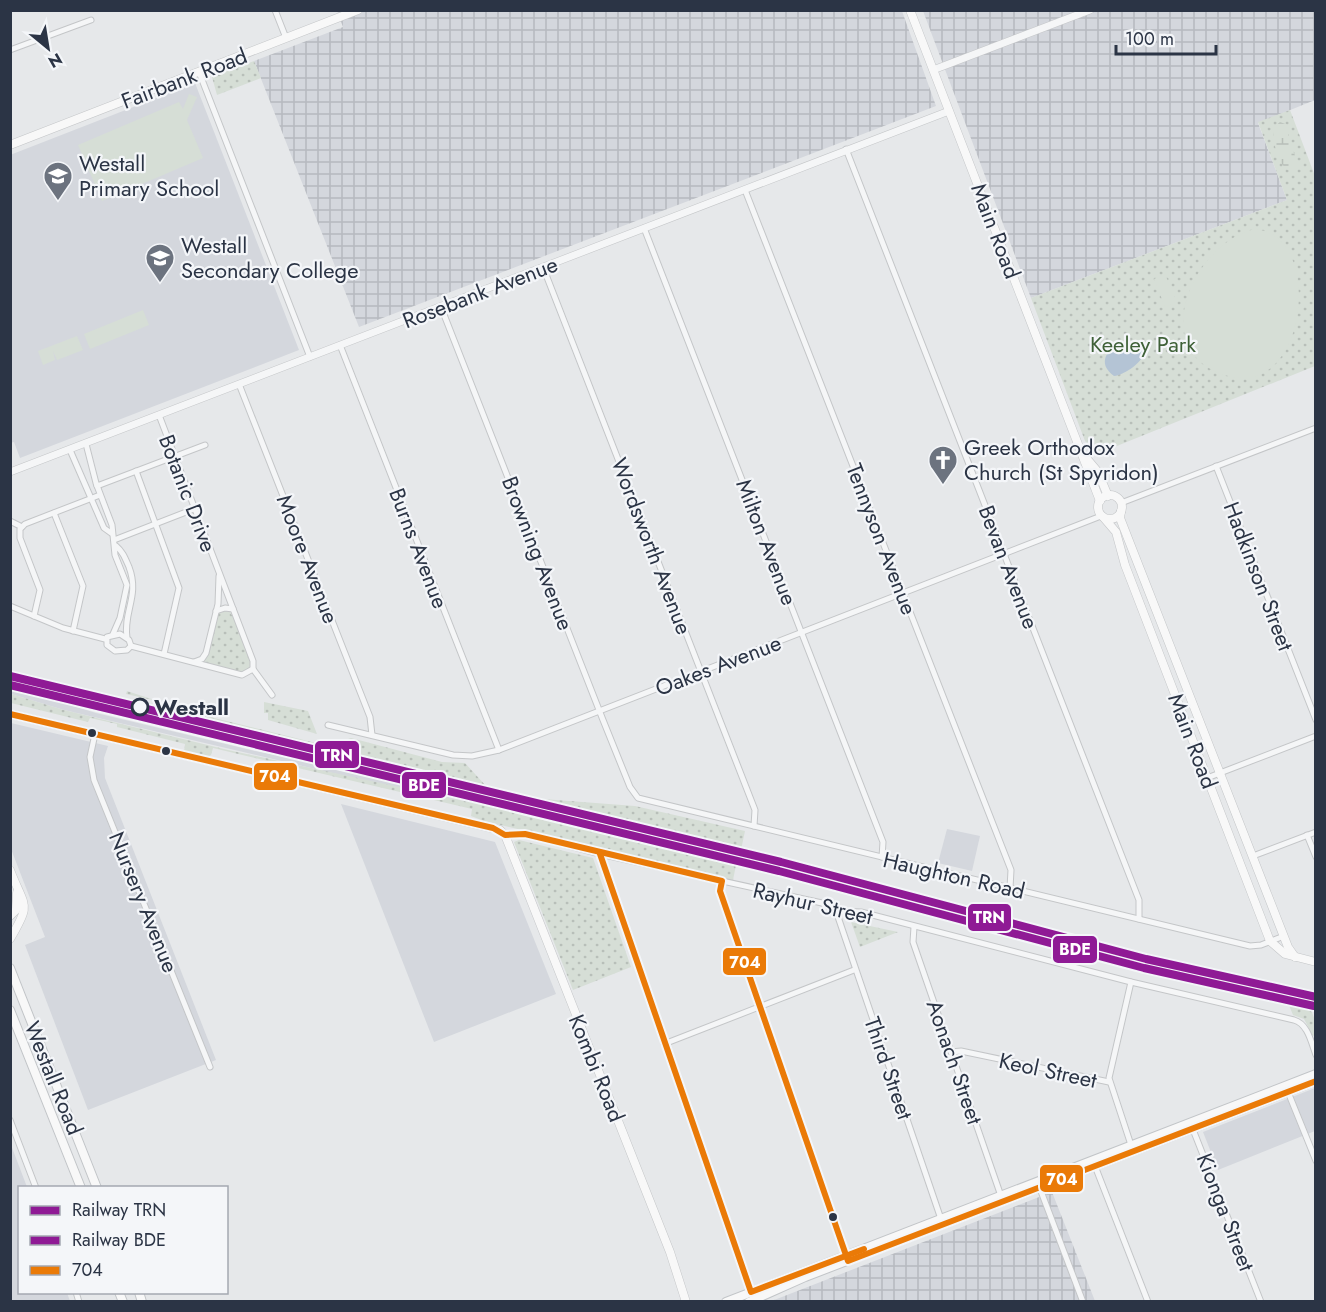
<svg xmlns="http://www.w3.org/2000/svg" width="1326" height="1312" font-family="Jost,sans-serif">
	<defs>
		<pattern id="industrial-grid" width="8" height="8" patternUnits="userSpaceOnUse" patternTransform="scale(1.5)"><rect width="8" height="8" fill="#d4d7dd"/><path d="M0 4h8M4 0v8" fill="none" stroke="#b6b9bf"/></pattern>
		<pattern id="grass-dots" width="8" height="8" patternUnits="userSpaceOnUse" patternTransform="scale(1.5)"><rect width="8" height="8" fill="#d6ded6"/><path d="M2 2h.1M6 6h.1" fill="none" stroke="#b8bfb9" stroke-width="1.8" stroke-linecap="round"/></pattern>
		<pattern id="wetland-marsh" width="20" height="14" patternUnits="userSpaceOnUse" patternTransform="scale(1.5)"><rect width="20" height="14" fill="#d6ded6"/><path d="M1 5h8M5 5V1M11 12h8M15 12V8" fill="none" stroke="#b8bfb9"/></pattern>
	</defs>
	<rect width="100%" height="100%" fill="#e6e8ea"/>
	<g fill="#d4d7dd">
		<polygon points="195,83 299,350 20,458 14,442 10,443 10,155"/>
		<polygon points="11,672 30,676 29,678 741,850 739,859 358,779 64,710 11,694 11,687 96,713 255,751 440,787 11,683"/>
		<polygon points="11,723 108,746 104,758 105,778 216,1060 88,1110 25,945 45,937 11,849"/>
		<polygon points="341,804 495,842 556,994 434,1042"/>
		<polygon points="947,829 980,836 972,871 938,863"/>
		<polygon points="1315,1088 1315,1131 1218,1170 1203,1132"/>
		<polygon points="11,1145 27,1187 20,1188 20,1292 67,1293 70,1301 11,1301"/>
	</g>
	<g fill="url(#industrial-grid)">
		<polygon points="337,11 902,11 936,106 359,327 254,61 343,27"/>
		<polygon points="923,11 1315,11 1315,100 1258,123 1287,200 1031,298"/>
		<polygon points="1052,1192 1095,1301 769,1302"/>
	</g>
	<g fill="url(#grass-dots)">
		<polygon points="254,61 261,78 217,95 212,77"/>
		<polygon points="1290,110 1315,176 1315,366 1097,454 1085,441 1031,298 1287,200 1258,122"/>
		<polygon points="223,610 230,612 233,617 251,661 250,670 240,673 201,661 218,613"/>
		<polygon points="127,691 194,713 328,746 351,738 442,762 465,763 486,786 543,799 635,806 745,831 741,850 193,716 193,714 161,706 162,702 126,694"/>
		<polygon points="11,694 64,710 228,750 737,860 733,880 484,821 471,816 472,809 213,748 211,755 207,757 184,752 185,744 117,727 117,724 90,718 88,722 11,703"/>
		<polygon points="264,702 308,711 317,734 268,720 268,713 264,713"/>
		<polygon points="184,727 240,738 439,788 255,749 255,746 184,729"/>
		<polygon points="519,840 593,858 631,967 573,990 514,842"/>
		<polygon points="851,922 898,932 860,947"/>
		<polygon points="1286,998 1308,1003 1315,1020 1315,1035 1313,1036 1304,1019 1293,1015"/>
	</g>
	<path fill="url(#wetland-marsh)" d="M1280,122L1288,125V137L1297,161L1295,167L1288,170C1276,161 1273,142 1274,127Z"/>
	<g fill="#d6ded6">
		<polygon points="189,94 197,97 187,120 203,158 102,201 78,145 179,102 183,109"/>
		<path d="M1251,230C1326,224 1311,411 1219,373C1149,345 1194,246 1251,230Z"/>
		<polygon points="1165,274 1177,302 1165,307 1154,279"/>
		<polygon points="143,310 149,325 90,349 84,334"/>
		<polygon points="77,336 83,350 57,360 53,351 55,360 43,365 38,351"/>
	</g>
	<path fill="#b4c4d5" d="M1140,342L1145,351C1144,361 1125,375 1114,376C1106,370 1102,363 1107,354L1116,350H1130Z"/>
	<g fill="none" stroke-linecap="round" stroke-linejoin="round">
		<g stroke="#c4c6c8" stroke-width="7">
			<g id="minor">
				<polyline points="275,10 286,38"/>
				<polyline points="10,50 91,20"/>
				<polyline points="199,72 310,357"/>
				<polyline points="846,149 1139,900 1139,919"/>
				<polyline points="745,190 1011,870 1010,888"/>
				<polyline points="644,228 883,842 882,857"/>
				<polyline points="543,267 755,810 754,826"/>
				<polyline points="441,307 603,720 630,787 638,798 1250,946 1261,945 1284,936"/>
				<polyline points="340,345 499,750"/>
				<polyline points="239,384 370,717 372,735"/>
				<polyline points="159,415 253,661 253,669 272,695"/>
				<polyline points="86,444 96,483 112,525 115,555 127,585 120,618 113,634"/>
				<polyline points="70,450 104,528 111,533"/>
				<polyline points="1216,466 1316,720"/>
				<polyline points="136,471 179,588 164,654"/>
				<polyline points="97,486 205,445"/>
				<polyline points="1121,503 1316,428"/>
				<polyline points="54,513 83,586 73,631"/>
				<polyline points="10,521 22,527"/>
				<polyline points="114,540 194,509"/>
				<path d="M116,546C123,552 125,558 129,567C140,596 123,611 127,638"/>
				<polyline points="10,606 63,628 105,639"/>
				<polyline points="216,611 225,608 233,609"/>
				<polyline points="34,616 40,590 20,538 20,529 25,524 100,495"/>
				<polygon points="120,634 129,640 131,646 127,650 115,651 107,645 107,637"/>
				<polyline points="131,646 242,675 253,669"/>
				<polyline points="194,662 202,659 206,653 218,604 219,576"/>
				<polyline points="328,725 453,755 472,756 499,750 1101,516"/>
				<polyline points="95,734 90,757 94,780 210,1067"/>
				<polyline points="1207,778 1316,736"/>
				<path d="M505,835L525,834L600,854L822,903L836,911L861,912L1131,982L1294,1020C1308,1024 1311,1042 1316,1055"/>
				<polyline points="1307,835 1316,857"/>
				<polyline points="600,854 753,1295"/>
				<polyline points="1253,856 1316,832"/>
				<polyline points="722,881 720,891 847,1257"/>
				<polyline points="836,911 942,1222"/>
				<polyline points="914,927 913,942 1001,1196"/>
				<polyline points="1131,982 1109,1078 1132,1148"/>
				<polyline points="664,1044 854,970"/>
				<polyline points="951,1052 961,1051 1109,1082"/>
				<polyline points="1288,1092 1316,1161"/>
				<polyline points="10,1120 36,1188"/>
				<polyline points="1192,1127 1261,1302"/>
				<polyline points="1095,1166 1148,1302"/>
				<polyline points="1039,1186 1083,1302"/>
				<polyline points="76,1292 79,1302"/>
			</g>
		</g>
		<g stroke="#c4c6c8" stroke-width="8">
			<g id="tertiary">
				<polyline points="933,70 1090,10"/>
				<polyline points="10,472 949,111"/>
			</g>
		</g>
		<g stroke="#c4c6c8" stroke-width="9">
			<g id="secondary">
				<polyline points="910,10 1100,501"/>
				<polyline points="10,145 358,10"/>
				<polyline points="1082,453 1098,472 1108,496"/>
				<circle cx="1110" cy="507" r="12"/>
				<polyline points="1121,511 1120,518 1288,947 1295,957"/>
				<polyline points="1104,518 1116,532 1125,565 1270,941 1285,954 1316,962"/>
				<polyline points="10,714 500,830 505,835 670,1252 686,1302"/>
				<path d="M10,870C25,909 32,902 10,939"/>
				<polyline points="10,916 16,910 17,893"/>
			</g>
		</g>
		<g stroke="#c2c5c8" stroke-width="10">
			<g id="primary">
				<polyline points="10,968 97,1188"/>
				<polyline points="10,1010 81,1188"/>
				<polyline points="119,1292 123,1302"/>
				<polyline points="139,1292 142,1302"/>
				<polyline points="726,1302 1316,1074"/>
				<polyline points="749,1302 805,1277 1316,1081"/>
			</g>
		</g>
		<use href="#minor" stroke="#f5f6f7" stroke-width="5"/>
		<use href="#tertiary" stroke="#f5f6f7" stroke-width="7"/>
		<use href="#secondary" stroke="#f8f8f8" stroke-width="8"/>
		<use href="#primary" stroke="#f8f8f8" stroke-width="8"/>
		<polyline stroke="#cecfd2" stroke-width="2" stroke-dasharray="3 6" stroke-linecap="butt" points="10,679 27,683"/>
		<g stroke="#f4f6f9" stroke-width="10">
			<g id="bus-1">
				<polyline points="10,714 493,828 505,835 525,834 722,881 720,891 848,1261 1316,1081"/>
				<polyline points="600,854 751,1292 864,1249"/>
			</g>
		</g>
		<use href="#bus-1" stroke="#ea7a07" stroke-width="6"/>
		<g stroke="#f4f6f9" stroke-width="12">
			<polyline id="rail-1" points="10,676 781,862 1146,959 1316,997"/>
		</g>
		<g stroke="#f4f6f9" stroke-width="12">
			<polyline id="rail-2" points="10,685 779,871 1144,968 1314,1006"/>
		</g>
		<use href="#rail-1" stroke="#8f1a95" stroke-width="8"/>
		<use href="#rail-2" stroke="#8f1a95" stroke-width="8"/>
	</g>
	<defs>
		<g id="school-pin" transform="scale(1.5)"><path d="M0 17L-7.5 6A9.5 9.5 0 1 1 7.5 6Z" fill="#6c737f" stroke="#f4f6f9"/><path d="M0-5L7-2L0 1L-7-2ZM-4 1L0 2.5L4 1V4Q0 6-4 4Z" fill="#fff"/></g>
		<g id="church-pin" transform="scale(1.5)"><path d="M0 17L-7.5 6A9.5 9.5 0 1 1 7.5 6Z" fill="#6c737f" stroke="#f4f6f9"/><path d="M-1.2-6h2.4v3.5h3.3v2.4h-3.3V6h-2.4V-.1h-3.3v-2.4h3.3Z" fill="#fff"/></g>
	</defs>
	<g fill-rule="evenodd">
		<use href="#school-pin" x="58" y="176"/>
		<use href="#school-pin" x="160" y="258"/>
		<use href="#church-pin" x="943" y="460"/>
	</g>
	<circle fill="#f4f6f9" stroke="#2b3445" stroke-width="3" cx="140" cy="707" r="8"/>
	<g fill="#2b3445" stroke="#f4f6f9" stroke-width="2">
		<circle cx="92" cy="733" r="5"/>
		<circle cx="166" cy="751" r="5"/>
		<circle cx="833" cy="1217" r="5"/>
	</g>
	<g text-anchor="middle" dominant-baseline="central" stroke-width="4.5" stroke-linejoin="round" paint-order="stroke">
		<g font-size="22" fill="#2b3445" stroke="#f4f6f9">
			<text transform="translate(184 78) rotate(-21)">Fairbank Road</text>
			<text transform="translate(996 231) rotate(69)">Main Road</text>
			<text transform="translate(480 292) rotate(-21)">Rosebank Avenue</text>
			<text transform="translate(188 493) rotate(69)">Botanic Drive</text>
			<text transform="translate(882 539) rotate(69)">Tennyson Avenue</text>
			<text transform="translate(767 542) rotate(69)">Milton Avenue</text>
			<text transform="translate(652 546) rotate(69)">Wordsworth Avenue</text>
			<text transform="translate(419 548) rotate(69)">Burns Avenue</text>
			<text transform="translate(538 553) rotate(69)">Browning Avenue</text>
			<text transform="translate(308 559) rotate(69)">Moore Avenue</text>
			<text transform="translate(1009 567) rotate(69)">Bevan Avenue</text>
			<text transform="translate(1259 576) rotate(69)">Hadkinson Street</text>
			<text transform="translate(718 665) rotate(-21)">Oakes Avenue</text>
			<text transform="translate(1193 741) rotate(69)">Main Road</text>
			<text transform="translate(954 875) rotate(13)">Haughton Road</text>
			<text transform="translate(144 902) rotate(68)">Nursery Avenue</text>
			<text transform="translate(813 903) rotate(13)">Rayhur Street</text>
			<text transform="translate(955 1062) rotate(71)">Aonach Street</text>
			<text transform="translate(597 1068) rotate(68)">Kombi Road</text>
			<text transform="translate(889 1068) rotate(71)">Third Street</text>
			<text transform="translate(1048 1070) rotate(12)">Keol Street</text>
			<text transform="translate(54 1078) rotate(68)">Westall Road</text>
			<text transform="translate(1226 1212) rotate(69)">Kionga Street</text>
		</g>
		<g font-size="22" fill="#2b3445" stroke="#f4f6f9" text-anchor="start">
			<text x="79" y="163">Westall<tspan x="79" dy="25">Primary School</tspan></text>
			<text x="181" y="245">Westall<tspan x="181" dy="25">Secondary College</tspan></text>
			<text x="964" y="447">Greek Orthodox<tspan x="964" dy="25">Church (St Spyridon)</tspan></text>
		</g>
		<g font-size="22" fill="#3f6138" stroke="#f4f6f9">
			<text x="1143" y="344">Keeley Park</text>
		</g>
		<g font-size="22" font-weight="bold" fill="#2b3445" stroke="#f4f6f9" text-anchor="start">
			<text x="154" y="707">Westall</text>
		</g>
	</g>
	<g stroke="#f4f6f9" stroke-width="2">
		<rect x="314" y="740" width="46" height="29" rx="6" fill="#8f1a95"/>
		<rect x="253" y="762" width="45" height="29" rx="6" fill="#ea7a07"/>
		<rect x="401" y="771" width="46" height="28" rx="6" fill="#8f1a95"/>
		<rect x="967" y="903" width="45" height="29" rx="6" fill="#8f1a95"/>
		<rect x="1052" y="935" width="46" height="29" rx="6" fill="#8f1a95"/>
		<rect x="722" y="947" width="45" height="29" rx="6" fill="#ea7a07"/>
		<rect x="1039" y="1164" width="45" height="29" rx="6" fill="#ea7a07"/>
	</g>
	<g font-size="16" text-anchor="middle" font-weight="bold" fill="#fff">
		<text x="337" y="761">TRN</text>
		<text x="275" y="782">704</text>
		<text x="424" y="791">BDE</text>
		<text x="989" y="923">TRN</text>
		<text x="1075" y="955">BDE</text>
		<text x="745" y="968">704</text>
		<text x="1062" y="1185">704</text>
	</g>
	<rect width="1326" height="1312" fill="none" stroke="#2b3445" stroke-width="24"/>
	<rect x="18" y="1186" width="210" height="108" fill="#f4f6f9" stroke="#a4a8b1" stroke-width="1.5"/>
	<rect x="30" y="1206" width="30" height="9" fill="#8f1a95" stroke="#a4a8b1" stroke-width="1.5"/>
	<text x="72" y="1216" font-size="18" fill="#2b3445">Railway TRN</text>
	<rect x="30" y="1236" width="30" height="9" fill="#8f1a95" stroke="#a4a8b1" stroke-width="1.5"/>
	<text x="72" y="1246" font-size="18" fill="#2b3445">Railway BDE</text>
	<rect x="30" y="1266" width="30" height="9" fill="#ea7a07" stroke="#a4a8b1" stroke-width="1.5"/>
	<text x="72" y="1276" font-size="18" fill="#2b3445">704</text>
	<g transform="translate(48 48) rotate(150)" stroke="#f4f6f9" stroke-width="4.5" paint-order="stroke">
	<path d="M0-4.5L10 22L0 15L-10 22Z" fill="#2b3445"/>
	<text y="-9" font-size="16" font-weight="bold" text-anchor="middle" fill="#2b3445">N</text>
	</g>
	<path d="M1116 45v9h100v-9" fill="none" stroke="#2b3445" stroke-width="3"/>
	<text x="1125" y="45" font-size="18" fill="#2b3445" stroke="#f4f6f9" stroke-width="4.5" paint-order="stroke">100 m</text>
</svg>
